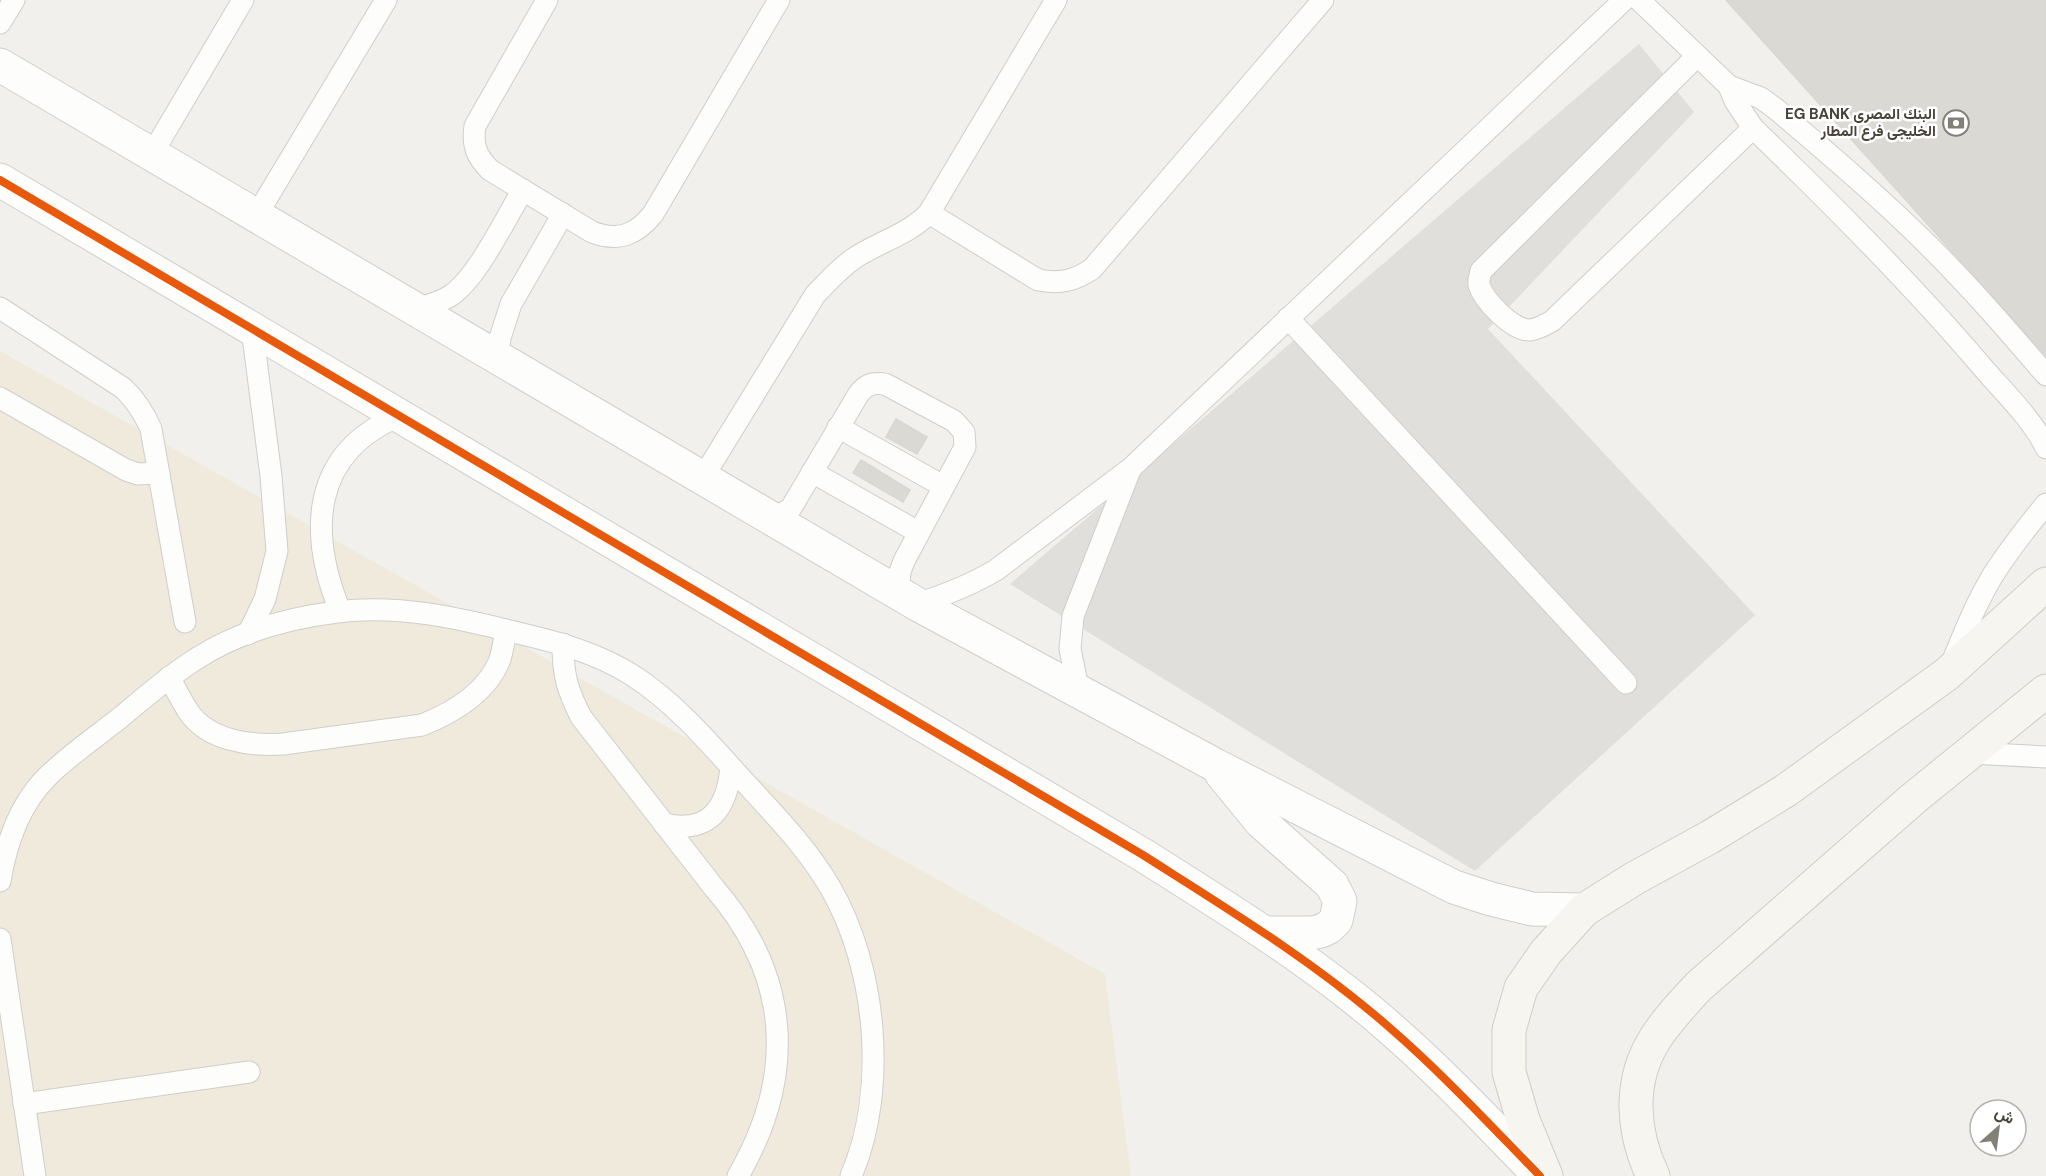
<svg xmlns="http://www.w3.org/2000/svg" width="2046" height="1176" font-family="'DM Sans',Vazirmatn,sans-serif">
	<rect width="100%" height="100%" fill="#f2f0ec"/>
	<polygon fill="#f0eadd" points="0,351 1105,974 1131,1176 0,1176"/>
	<polygon fill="#e1dfdc" points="1639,44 1694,112 1488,329 1755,615 1475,871 1010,584"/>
	<g fill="#dbd9d4" stroke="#dad7d2" stroke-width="1.5">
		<polygon points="1726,0 2046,0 2046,356"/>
		<polygon points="896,419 927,437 917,454 886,437"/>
		<polygon points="861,460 910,490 903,502 853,473"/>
	</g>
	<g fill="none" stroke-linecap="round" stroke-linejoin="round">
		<g stroke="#cfceca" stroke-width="23">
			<g id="service">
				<path d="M547,0L475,126C472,145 476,156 490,170L592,232C618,242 636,235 653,214L779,0"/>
				<path d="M1639,0L1729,86L1735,101L1753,128C1833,205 1912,284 1984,369C2004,392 2033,420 2046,448"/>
				<polyline points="0,23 14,0"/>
				<path d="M1697,56L1481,271C1480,276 1478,280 1479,285C1484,301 1513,331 1530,330C1538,329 1545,325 1552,321L1753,128"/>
				<path d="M1729,86L1761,98L1776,109C1829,154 1883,200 1932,249C1972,289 2009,332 2046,375"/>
				<polyline points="152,154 243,0"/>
				<path d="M929,213L1038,280C1060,284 1074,281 1092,269L1323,0"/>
				<polyline points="256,216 386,0"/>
				<path d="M0,308L123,388C136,400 144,413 151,429L185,622"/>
				<path d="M415,309C427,306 439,303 450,296C477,279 505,219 523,190"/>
				<polyline points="1288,318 1626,683"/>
				<polyline points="497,358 500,338 511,304 563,214"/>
				<polyline points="0,398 126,470 138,474 159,473"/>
				<polyline points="838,427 943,486"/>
				<polyline points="812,472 918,532"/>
				<path d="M702,479L815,295C827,282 838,270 853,259C878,242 908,235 929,213L1056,0"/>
				<path d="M771,519L778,517L791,508L858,395C865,385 872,382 885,384L954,421L964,432L965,447L904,561L900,572L898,594"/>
				<path d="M917,604C945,595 971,585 996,570L1130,469L1624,0"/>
				<path d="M340,611C308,532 311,453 399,416"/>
				<polyline points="248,634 265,599 277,551 271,476 252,329"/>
				<path d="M563,644C563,676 567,689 581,717L715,889C791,977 796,1076 738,1176"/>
				<path d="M1952,663C1964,633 1976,603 1993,575C2009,550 2027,527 2046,504"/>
				<path d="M169,677C175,688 181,700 188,711C208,741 250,746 283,744L422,725C452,713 485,694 499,662C503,652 504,640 506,630"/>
				<polyline points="1079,693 1070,649 1073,616 1130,470"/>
				<polyline points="1971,753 2046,757"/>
				<path d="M664,824C709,834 727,809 731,767"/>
				<path d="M0,881C6,844 20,804 47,777C69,755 96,737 121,717C145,697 169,676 196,659C238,632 288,618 337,612C398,604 459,618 518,633C557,642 597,653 632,675C674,702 707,740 740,777C772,812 806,846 830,887C877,968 888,1090 851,1176"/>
				<polyline points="0,939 35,1176"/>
				<polyline points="24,1104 249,1072"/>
			</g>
		</g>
		<g stroke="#cfceca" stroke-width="35">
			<g id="tertiary">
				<polyline points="0,65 917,604 1215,765 1454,887 1491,899 1532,909 1584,910"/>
				<path d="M0,180L1143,855C1228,909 1315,962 1390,1028C1443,1074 1491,1126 1540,1176"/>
				<polyline points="1221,773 1261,822 1332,885 1340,901 1336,920 1329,927 1321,931 1312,933 1265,933"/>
			</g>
		</g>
		<g stroke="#d0cdc3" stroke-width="35">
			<g id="secondary">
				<polyline points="1546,1176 1523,1120 1509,1072 1509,1030 1521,988 1546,952 1584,910 1635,878 1710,837 1785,791 1947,674 2046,584"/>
				<path d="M1653,1176C1632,1132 1628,1082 1655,1039C1667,1020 1683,1003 1699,986L1914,798L2046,691"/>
			</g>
		</g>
		<use href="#service" stroke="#fdfdfc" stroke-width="21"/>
		<use href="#tertiary" stroke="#fdfdfc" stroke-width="33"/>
		<use href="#secondary" stroke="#f6f5f0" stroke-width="33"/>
		<g stroke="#fff" stroke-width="11">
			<path id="cycleway" d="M0,180L1143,855C1228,909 1315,962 1390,1028C1443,1074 1491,1126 1540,1176"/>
		</g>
		<use href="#cycleway" stroke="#e8590c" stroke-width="8"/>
	</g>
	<defs>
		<g id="bank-ring" transform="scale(1.35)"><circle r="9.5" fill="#fff" stroke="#838078" stroke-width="1.5"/><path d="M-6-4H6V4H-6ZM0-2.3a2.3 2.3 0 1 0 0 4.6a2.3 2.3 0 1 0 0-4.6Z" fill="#838078"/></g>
	</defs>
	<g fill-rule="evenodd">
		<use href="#bank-ring" x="1956" y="123"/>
	</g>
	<g text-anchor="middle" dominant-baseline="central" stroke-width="5" stroke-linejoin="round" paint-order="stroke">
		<g font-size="15" font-weight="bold" fill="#474339" stroke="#fff" text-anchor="end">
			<text x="1936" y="114">EG BANK البنك المصرى<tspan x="1936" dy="17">الخليجى فرع المطار</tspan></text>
		</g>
	</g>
	<g transform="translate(1998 1128) rotate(28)"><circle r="28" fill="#ffffff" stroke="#b5b4b0" stroke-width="1.5"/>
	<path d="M0-4.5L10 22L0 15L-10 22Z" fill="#838078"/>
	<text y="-9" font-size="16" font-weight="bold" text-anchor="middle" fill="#474339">ش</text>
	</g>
</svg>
